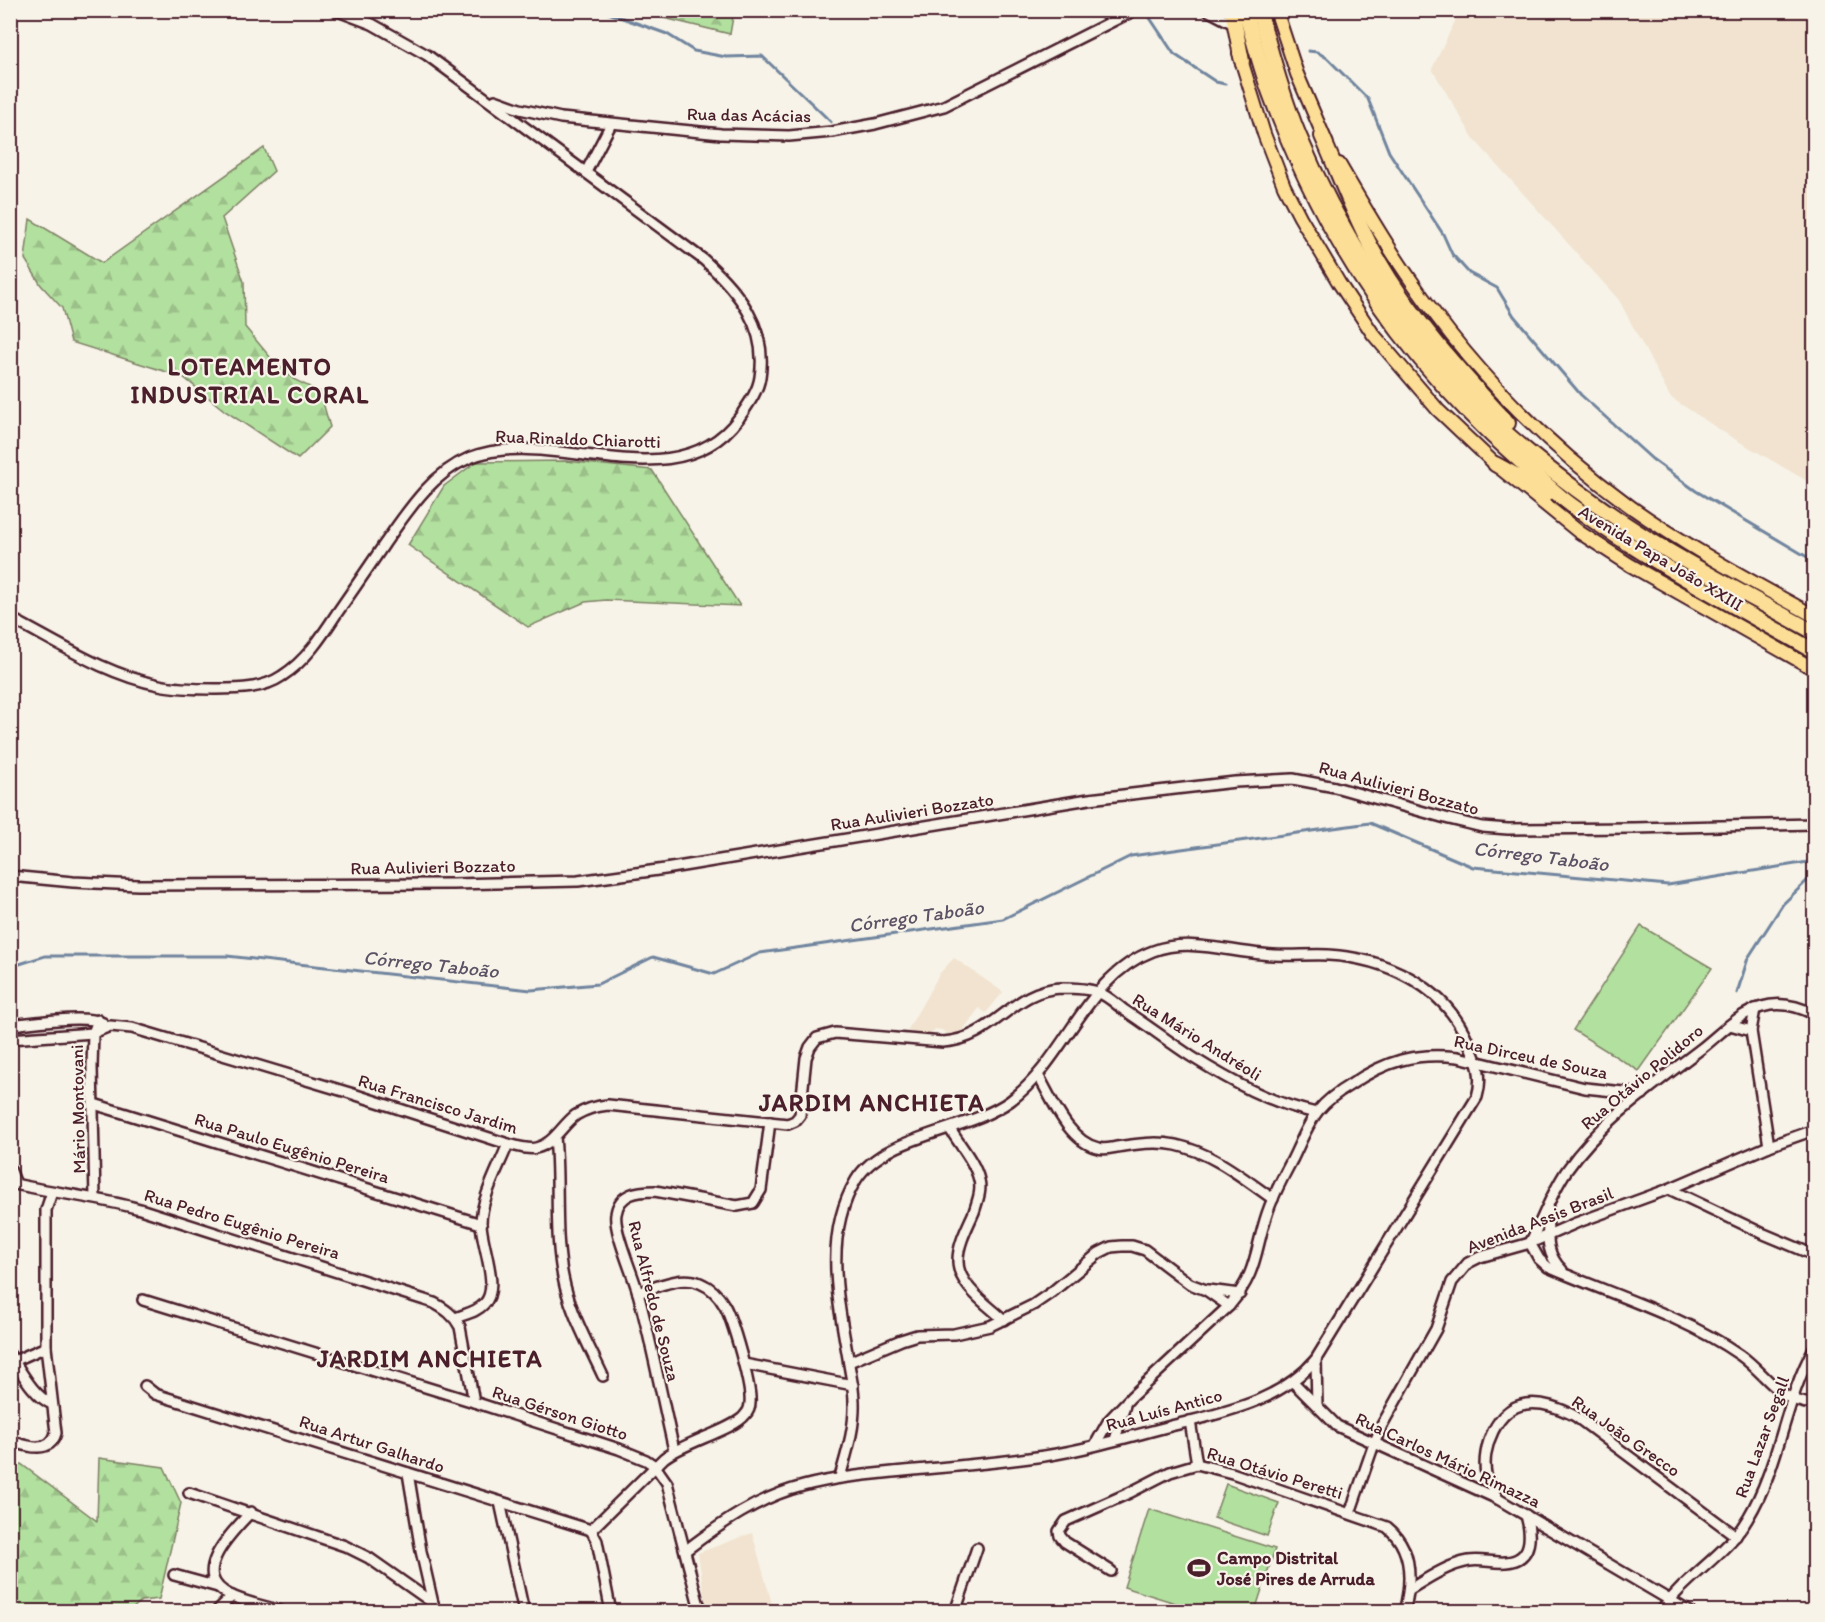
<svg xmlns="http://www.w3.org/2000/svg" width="1825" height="1622" font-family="Itim,sans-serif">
	<defs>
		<pattern id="forest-firs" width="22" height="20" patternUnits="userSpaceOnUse" patternTransform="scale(1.5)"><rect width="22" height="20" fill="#b2e09f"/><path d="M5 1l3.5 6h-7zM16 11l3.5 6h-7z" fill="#9bc089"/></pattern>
	</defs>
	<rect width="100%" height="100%" fill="#f7f3e8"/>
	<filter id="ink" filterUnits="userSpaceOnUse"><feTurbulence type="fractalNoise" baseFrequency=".0167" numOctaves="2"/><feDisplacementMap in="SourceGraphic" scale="12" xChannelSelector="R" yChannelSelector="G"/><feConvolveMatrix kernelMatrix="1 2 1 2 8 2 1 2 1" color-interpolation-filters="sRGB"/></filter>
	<g filter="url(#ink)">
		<g fill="#f1e3cf">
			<polygon points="1460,11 1814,11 1814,485 1728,435 1670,397 1619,300 1474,139 1432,69"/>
			<polygon points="954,958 1003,992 986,1013 979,1008 961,1033 949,1035 942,1030 935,1029 931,1035 907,1031 940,973"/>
			<polygon points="752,1533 774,1611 715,1611 705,1600 698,1553"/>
		</g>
		<g fill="url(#forest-firs)" stroke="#7e8065" stroke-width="1.5">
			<polygon points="635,11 734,11 730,34"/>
			<polygon points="264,148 274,171 222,218 244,282 245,327 270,357 293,379 320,392 330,427 298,459 225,411 183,377 71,342 62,308 41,285 25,259 30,219 102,263"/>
			<polygon points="566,461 652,470 740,606 606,600 585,602 528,627 408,545 444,486 476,462"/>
			<polygon points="99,1458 164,1467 181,1503 159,1599 141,1601 130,1611 11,1611 11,1460 21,1464 97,1521"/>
		</g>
		<g fill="#b2e09f" stroke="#7e8065" stroke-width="1.5">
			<polygon points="1641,926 1712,968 1639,1071 1573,1030"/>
			<polygon points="1226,1484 1279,1503 1267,1536 1214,1518"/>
			<polygon points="1149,1509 1275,1549 1255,1611 1201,1611 1124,1587"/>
		</g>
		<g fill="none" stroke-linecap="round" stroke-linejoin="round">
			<g stroke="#70849e" stroke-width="3">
				<polyline points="519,10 534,13 557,10"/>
				<polyline points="600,10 667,34 694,51 726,57 762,56 831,122"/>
				<polyline points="1150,18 1174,54 1216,82 1225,84"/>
				<polyline points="1308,51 1317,52 1327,58 1368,99 1389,152 1443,234 1452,254 1469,273 1497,288 1514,316 1581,395 1652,459 1696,491 1814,561"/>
				<polyline points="10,967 45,956 227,956 531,990 598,984 653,957 714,974 760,953 1003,919 1131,856 1370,823 1473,867 1668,885 1814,861"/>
				<polyline points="1737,993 1748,958 1783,904 1814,874"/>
			</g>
			<g stroke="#4a1f2b" stroke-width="14">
				<g id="minor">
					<polyline points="1207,10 1230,22"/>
					<polyline points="495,100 520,109 561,118 721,134 789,136 832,132 875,124 944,106 1135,10"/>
					<polyline points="586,172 611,124"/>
					<path d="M10,618C59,643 104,674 159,685C177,689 197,689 216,689C239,689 263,689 282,676C306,661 322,636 337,613C353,590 369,567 385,543C407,512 431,474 469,458C549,424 675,505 739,418C747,406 758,392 760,377C768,327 738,291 704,260L427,55L372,24L335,10"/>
					<polyline points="10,876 73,882 138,885 453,884 578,881 665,869 1089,799 1235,782 1293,779 1335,787 1449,819 1482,827 1508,829 1634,828 1814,824"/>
					<polyline points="1755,1009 1751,1031 1769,1146"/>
					<path d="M1814,1014C1798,1006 1780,1001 1762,1007C1739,1013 1720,1034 1702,1048C1654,1085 1602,1120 1567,1170C1551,1193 1543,1219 1530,1243L1539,1259L1548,1267C1612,1295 1682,1315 1740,1355C1767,1374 1778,1402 1814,1404"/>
					<path d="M10,1025C32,1023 85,1014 103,1023"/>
					<polyline points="1730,1025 1751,1031"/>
					<path d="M10,1039L93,1033L110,1026L132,1028L350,1093L508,1144C517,1146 527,1150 536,1148C554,1144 562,1125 576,1115C586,1109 597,1106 608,1105L788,1124L795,1121L800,1115L806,1058L810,1047L817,1038L835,1033L943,1042C995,1039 1011,990 1061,988C1072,988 1087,988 1097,992C1107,995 1116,1004 1124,1010C1147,1025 1169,1042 1192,1057C1232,1082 1270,1103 1316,1113"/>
					<path d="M1038,1075C1052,1099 1068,1141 1098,1148C1104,1150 1111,1148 1117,1147C1136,1144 1156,1141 1176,1145C1213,1153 1243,1178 1273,1199"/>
					<polyline points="94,1104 481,1224"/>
					<path d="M950,1129C959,1144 975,1162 979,1180C982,1191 977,1202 974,1212C968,1226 958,1244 958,1260C957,1285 988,1305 1004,1320"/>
					<path d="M555,1137C560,1185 553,1239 565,1286C573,1317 589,1346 603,1376"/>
					<polyline points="10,1169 16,1184"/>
					<path d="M10,1183C53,1193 97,1197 140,1209L434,1303C445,1309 454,1315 460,1327L474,1402"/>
					<polyline points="1669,1189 1764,1234 1814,1255"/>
					<polyline points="95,1198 92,1067 93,1033 98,1020"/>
					<path d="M1548,1210C1548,1234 1544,1252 1562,1270"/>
					<polyline points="1208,1290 1240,1294"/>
					<polyline points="143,1300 474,1402 619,1449 646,1460 655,1466 667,1483 698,1602 703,1612"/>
					<path d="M455,1318C465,1314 477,1312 484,1304C501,1288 481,1244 481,1223C481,1199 499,1167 508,1144"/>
					<path d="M10,1355C21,1371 34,1397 52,1404"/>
					<polyline points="1316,1360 1317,1406"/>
					<polyline points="14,1361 46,1347"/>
					<polyline points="849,1362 901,1340 917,1335 954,1334 990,1326 1033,1305 1052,1292 1099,1253 1111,1247 1122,1246 1132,1246 1145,1250 1190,1284 1206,1290 1229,1306"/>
					<polyline points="744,1364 853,1385"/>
					<polyline points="1293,1382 1337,1426 1498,1499 1690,1612"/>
					<polyline points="145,1386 155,1394 591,1530"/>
					<polyline points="1190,1421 1197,1464"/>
					<polyline points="1115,1440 1125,1405"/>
					<path d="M10,1441C26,1446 50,1455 56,1433L46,1347V1210L52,1192"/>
					<path d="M1095,1445L1109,1420L1131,1397L1229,1306C1258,1272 1254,1253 1267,1214C1273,1195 1283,1177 1292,1160C1300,1144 1307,1125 1318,1111C1327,1100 1338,1092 1350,1085C1385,1061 1415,1052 1458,1057L1585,1088L1643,1094"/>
					<path d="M674,1450C662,1398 652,1345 638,1293C633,1274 613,1230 616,1214C619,1193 638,1191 655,1191L737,1206L753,1203L761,1190L770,1122"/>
					<polyline points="408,1473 421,1551 435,1612"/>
					<polyline points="189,1493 345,1546 369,1558 433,1603"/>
					<path d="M1498,1499C1494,1491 1488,1483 1486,1474C1481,1448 1497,1408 1526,1404C1544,1402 1559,1408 1575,1416L1736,1536"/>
					<polyline points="500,1502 524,1612"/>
					<path d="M251,1512C233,1531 187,1575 230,1595C246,1603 266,1606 283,1612"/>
					<polyline points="1350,1513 1374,1444 1382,1425 1436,1329 1452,1282 1468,1263 1480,1257 1530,1243 1576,1223 1669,1189 1769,1146 1814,1130"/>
					<path d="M591,1530L664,1458C683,1443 735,1429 745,1415C748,1412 750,1407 750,1403C752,1387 732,1318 724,1305C719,1296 710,1287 700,1283C681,1275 656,1287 638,1293"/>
					<polyline points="591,1530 597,1541 611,1612"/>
					<path d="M685,1551C720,1524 759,1497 803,1486C833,1478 863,1475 893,1472C938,1468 984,1464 1029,1458C1080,1452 1130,1436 1179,1424C1229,1411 1282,1400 1316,1359L1477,1097C1484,1074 1476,1059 1467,1039C1443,985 1385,958 1328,955C1306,954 1284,957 1262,954C1226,951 1188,938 1153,951C1085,976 1067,1059 1010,1101C967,1132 883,1135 856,1180C823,1235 838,1300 848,1358C850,1373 854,1387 854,1402C855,1428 847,1452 840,1477"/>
					<path d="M1111,1571L1065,1542L1060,1536L1059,1531L1066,1521L1129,1493L1170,1472L1197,1464L1232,1473L1387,1527C1413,1548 1412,1582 1404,1612"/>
					<polyline points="174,1575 218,1587"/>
					<path d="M1410,1589C1428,1578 1447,1565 1469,1561C1481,1559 1493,1563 1506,1562C1534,1560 1531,1533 1526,1515"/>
					<polyline points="216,1612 232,1596"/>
					<polyline points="955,1612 977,1548"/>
					<path d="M1661,1612C1685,1576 1727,1555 1748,1518C1780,1465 1784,1402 1814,1348"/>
				</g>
			</g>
			<g stroke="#4a1f2b" stroke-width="16">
				<g id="major">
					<polyline points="1276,10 1297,74 1327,144"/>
					<polyline points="1239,53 1264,134 1284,186 1300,217 1339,283 1373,334 1438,410 1495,464 1579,532 1630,565 1814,669"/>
					<path d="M1339,164C1361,202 1383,240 1408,276C1468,365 1545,444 1631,507C1689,548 1753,582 1814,616"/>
				</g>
			</g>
			<g stroke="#4a1f2b" stroke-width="18">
				<g id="highway">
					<polyline points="1232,10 1242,61"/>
					<path d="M1245,10C1253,38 1260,66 1270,93C1322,236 1404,360 1519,460C1537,475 1554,493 1574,507C1650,562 1733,605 1814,651"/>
					<path d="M1259,10C1271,52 1282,95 1299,136C1337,227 1392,313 1458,386C1508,441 1583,497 1645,537C1700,571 1758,601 1814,632"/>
					<path d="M1322,136C1340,177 1355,219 1377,258C1412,319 1460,372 1508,423"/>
					<polyline points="1495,464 1548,493"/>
				</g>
			</g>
			<use href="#minor" stroke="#f7f3e8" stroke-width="9"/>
			<use href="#major" stroke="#fdde96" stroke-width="12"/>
			<use href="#highway" stroke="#fdde96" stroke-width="14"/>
		</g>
	</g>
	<defs>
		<g id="stadium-bare" transform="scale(1.8)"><path d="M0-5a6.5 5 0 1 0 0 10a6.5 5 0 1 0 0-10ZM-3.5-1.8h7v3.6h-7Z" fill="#4a1f2b" stroke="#f7f3e8" stroke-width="2.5" paint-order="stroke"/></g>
	</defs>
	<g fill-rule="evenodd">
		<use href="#stadium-bare" x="1199" y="1568"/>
	</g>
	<g text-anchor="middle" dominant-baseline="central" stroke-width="4.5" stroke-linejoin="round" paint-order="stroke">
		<g font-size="18" fill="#4a1f2b" stroke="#f7f3e8">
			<text transform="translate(749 115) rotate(1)">Rua das Acácias</text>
			<text transform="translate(578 439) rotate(2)">Rua Rinaldo Chiarotti</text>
			<text transform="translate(1661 558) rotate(31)">Avenida Papa João XXIII</text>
			<text transform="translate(1399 788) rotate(15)">Rua Aulivieri Bozzato</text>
			<text transform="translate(912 812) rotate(-9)">Rua Aulivieri Bozzato</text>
			<text transform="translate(433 867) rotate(-1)">Rua Aulivieri Bozzato</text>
			<text transform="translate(1197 1037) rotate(32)">Rua Mário Andréoli</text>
			<text transform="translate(1531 1057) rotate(12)">Rua Dirceu de Souza</text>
			<text transform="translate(1642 1077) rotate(-40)">Rua Otávio Polidoro</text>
			<text transform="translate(438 1104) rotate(17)">Rua Francisco Jardim</text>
			<text transform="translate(78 1109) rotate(-91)">Mário Montovani</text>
			<text transform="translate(292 1148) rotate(17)">Rua Paulo Eugênio Pereira</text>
			<text transform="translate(1540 1220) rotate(-21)">Avenida Assis Brasil</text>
			<text transform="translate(242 1224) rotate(17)">Rua Pedro Eugênio Pereira</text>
			<text transform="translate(654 1301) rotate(76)">Rua Alfredo de Souza</text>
			<text transform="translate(1164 1410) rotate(-15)">Rua Luís Antico</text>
			<text transform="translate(560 1413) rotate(18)">Rua Gérson Giotto</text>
			<text transform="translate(1626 1436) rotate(35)">Rua João Grecco</text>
			<text transform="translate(1762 1437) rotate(-70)">Rua Lazar Segall</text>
			<text transform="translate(372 1444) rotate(18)">Rua Artur Galhardo</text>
			<text transform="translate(1448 1460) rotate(25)">Rua Carlos Mário Rimazza</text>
			<text transform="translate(1275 1473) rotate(17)">Rua Otávio Peretti</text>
		</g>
		<g font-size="18" font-weight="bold" fill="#4a1f2b" stroke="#f7f3e8" text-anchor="start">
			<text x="1217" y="1558">Campo Distrital<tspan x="1217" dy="21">José Pires de Arruda</tspan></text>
		</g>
		<g font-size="20" font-style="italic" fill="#5d5265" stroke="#f7f3e8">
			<text transform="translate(1541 856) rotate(7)">Córrego Taboão</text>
			<text transform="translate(916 916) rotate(-8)">Córrego Taboão</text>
			<text transform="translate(431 964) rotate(6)">Córrego Taboão</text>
		</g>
		<g font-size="24" font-weight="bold" letter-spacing="1.5" fill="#4a1f2b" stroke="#f7f3e8">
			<text x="250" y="366">LOTEAMENTO<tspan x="250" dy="28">INDUSTRIAL CORAL</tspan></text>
			<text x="872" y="1102">JARDIM ANCHIETA</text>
			<text x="430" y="1358">JARDIM ANCHIETA</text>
		</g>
	</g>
	<rect width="1825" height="1622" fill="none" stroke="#f7f3e8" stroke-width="36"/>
	<rect x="18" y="18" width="1789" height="1586" fill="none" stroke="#4a1f2b" stroke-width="2" filter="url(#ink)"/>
</svg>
